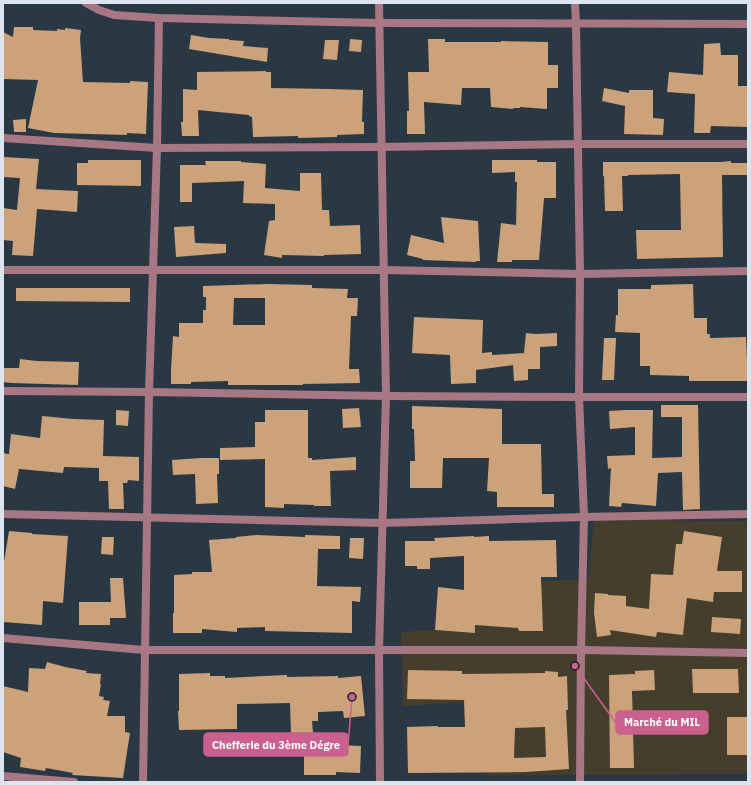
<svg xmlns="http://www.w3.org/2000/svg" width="751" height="785" font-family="'IBM Plex Sans',sans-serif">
	<rect width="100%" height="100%" fill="#2a3844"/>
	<polygon fill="#453e2c" points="594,520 748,521 748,774 486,775 486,757 479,701 403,706 401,632 435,630 475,633 478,593 476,585 588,579"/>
	<g fill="#cba279" fill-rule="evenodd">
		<polygon points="14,27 33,27 33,30 57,31 57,29 65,30 65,28 81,30 80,38 83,82 130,83 130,81 148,82 146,134 127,133 127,135 54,133 28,128 38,80 3,79 3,32 13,37"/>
		<polygon points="191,35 209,38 229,39 229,40 244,41 243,46 268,48 267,62 189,49"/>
		<polygon points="350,39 362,40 361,52 349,51"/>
		<polygon points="428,39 445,39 445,42 501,42 501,41 548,42 548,65 558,65 558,88 547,88 547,109 520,107 520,108 513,108 513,109 491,107 490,88 462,88 461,105 424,102 425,134 407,134 407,111 409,111 408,72 429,72"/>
		<polygon points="325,40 339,40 337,60 323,59"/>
		<polygon points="720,43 721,55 738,55 738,86 748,86 748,127 711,126 710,133 694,133 695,94 667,92 669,72 703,75 704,44"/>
		<polygon points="266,71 266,72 271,72 271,88 329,89 363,90 362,122 364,122 364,134 337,135 337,137 298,138 298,136 253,137 252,117 249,116 249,115 198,110 199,136 182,136 181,122 183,122 183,89 197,90 197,72"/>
		<polygon points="604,88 629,93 629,90 653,90 653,118 664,119 663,135 624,134 625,106 602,101"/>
		<polygon points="26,119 26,132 14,132 13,120"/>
		<polygon points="3,157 39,159 36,189 78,191 77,212 37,209 33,256 12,255 13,241 3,240 3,208 17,210 20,178 3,177"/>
		<polygon points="88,160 141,160 141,186 77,185 77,163 88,163"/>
		<polygon points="492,160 537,160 537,162 556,162 556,198 544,198 539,260 512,260 512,262 497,262 501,223 516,225 517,182 515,182 515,172 492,173"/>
		<polygon points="205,161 241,161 241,162 266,164 265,188 300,191 300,173 321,173 322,210 329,210 330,226 360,225 361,254 324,255 324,256 282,255 282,258 264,255 269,221 275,220 275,204 243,203 244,181 192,183 192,202 180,202 180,165 206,165"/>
		<polygon points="731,161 731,163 747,163 748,175 722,175 723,257 637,259 636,230 681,230 680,174 628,175 628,176 622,176 623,211 605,211 604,176 603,176 603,162 721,162"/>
		<polygon points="441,217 478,221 480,261 476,261 476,262 423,260 423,259 407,255 411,235 444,243"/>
		<polygon points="194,226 195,243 226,244 226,253 176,257 174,227"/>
		<path d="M267,284L312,285V288L348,289L347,298H358L357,316H351L349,369H359L360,383L303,384V385H228V381L191,382V384H171V370L173,336L179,337V323H203V310H206V297H203V286ZM234,298H265V325H233Z"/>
		<polygon points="693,284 694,318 707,318 707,334 710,334 710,338 746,337 748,381 689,381 689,376 650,375 650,366 640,366 640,333 615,332 616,315 618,315 618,289 651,289 651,285"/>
		<polygon points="16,288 130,288 130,302 16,301"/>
		<polygon points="414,317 483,320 482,353 492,352 492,355 524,353 526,333 536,334 557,333 557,346 540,347 540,369 528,369 528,380 514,381 513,365 476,370 476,383 451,384 450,355 412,353"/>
		<polygon points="604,338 616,338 614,380 602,380"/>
		<polygon points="20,359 37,361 79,362 78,385 12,383 3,382 3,368 19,368"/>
		<polygon points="661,405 698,405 700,509 683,510 682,472 658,473 656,506 622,503 621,507 609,506 611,468 608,469 607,456 635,455 635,427 610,429 609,411 625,410 653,410 652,458 682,457 682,417 661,417"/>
		<polygon points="412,406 502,409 502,444 541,444 542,494 554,494 554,507 497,507 497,492 487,491 489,458 443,458 442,488 410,488 410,461 415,461 414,429 412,429"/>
		<polygon points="359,408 361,427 343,428 342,409"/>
		<polygon points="116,410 129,411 128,426 116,425"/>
		<polygon points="265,410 308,410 308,458 312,458 312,460 356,457 356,470 330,471 331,506 314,506 314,505 284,504 284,508 265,507 265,459 220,460 220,448 255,447 255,422 265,422"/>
		<polygon points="42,416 73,419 104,420 103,456 139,457 139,481 128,480 127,483 123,483 124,509 109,509 108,481 99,481 99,468 64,467 63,473 19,469 15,489 3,486 3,453 9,454 11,434 40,438"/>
		<polygon points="201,458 219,458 219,474 217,474 218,503 196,504 195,474 173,475 172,460"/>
		<polygon points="9,531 32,533 32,534 68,536 63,603 43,601 42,625 3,622 3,568"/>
		<polygon points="684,531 722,537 717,571 742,571 742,592 714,592 713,602 687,598 683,635 657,632 656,637 610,630 611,635 597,637 594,613 595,593 608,594 608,595 626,596 626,606 649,609 651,574 673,575 676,544 682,544"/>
		<polygon points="257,535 305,537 305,535 340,536 340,549 318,549 317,586 361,587 360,602 352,601 352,633 265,631 265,627 237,628 237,632 202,629 202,633 173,633 173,613 174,613 174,575 192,574 192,572 212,572 209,540 236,538 236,537"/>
		<polygon points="474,536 474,537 489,536 489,541 556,540 557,577 541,577 543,631 519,631 518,628 475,625 475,633 435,630 438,587 464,590 464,556 430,558 430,569 417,569 417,566 405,566 405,541 435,541 434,538"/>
		<polygon points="102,537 114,537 113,555 101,554"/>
		<polygon points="350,538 364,538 363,559 349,558"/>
		<polygon points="110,578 123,578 126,618 110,618 110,625 79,625 79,602 111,602"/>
		<polygon points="712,617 741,619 740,634 711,632"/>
		<polygon points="47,662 65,667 87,671 86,673 101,674 100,684 101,684 99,696 104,697 103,700 110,701 107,716 125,716 125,732 130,733 123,778 72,775 73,773 46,768 45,771 20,767 21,758 3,752 3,686 28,692 29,668 45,669"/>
		<polygon points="692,669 738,669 739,693 693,693"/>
		<path d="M408,670L462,671V674L545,673V671L558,672V677L567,676L568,710H566L569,769L526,772L408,773L407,727L438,726V727H465L464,700L407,699ZM545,727L546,757L514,758L515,728Z"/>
		<polygon points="654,670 655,690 632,691 634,768 610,768 609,675 635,674 635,671"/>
		<polygon points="210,673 210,676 225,676 225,678 287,675 287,677 338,676 338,678 361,676 365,716 344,718 343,711 318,712 318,721 312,721 314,744 361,746 360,773 336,772 336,775 304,775 304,750 290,751 288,735 291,734 290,703 237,704 237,729 179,730 178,711 179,711 179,674"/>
		<rect x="727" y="717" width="21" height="38"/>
	</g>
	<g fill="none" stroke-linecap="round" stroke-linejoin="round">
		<g stroke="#a77883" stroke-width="8">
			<polyline points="86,3 99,10 114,15 159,18 379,23 748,24"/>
			<polyline points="379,3 386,396 379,651 380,782"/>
			<polyline points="575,3 576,24 580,274 579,397 584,517 581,650 580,782"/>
			<polyline points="3,138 157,148 381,147 578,144 748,144"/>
			<polyline points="3,270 383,270 580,274 748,271"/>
			<polyline points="3,391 149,392 386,396 579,397 748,397"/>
			<polyline points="3,514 383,523 584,517 748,514"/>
			<polyline points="3,638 144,650 581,650 748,653"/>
			<polyline points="3,776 74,782"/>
			<polyline points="143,782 149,392 157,148 159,18"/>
		</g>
	</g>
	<path fill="none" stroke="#cb608e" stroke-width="1.5" d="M575 666L616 723M352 697L348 745"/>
	<g fill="#cb608e" stroke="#181f24" stroke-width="1.5">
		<circle cx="575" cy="666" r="4"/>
		<circle cx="352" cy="697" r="4"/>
	</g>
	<g fill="#cb608e" stroke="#cb608e" stroke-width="1.5">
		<rect x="616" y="711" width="92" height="23" rx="4"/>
		<rect x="204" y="733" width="144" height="23" rx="4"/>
	</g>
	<g font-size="11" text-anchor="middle" font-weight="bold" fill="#fff">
		<text x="662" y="726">Marché du MIL</text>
		<text x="276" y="749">Chefferie du 3ème Dégre</text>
	</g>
	<rect width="751" height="785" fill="none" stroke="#dce5ed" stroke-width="8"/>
</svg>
